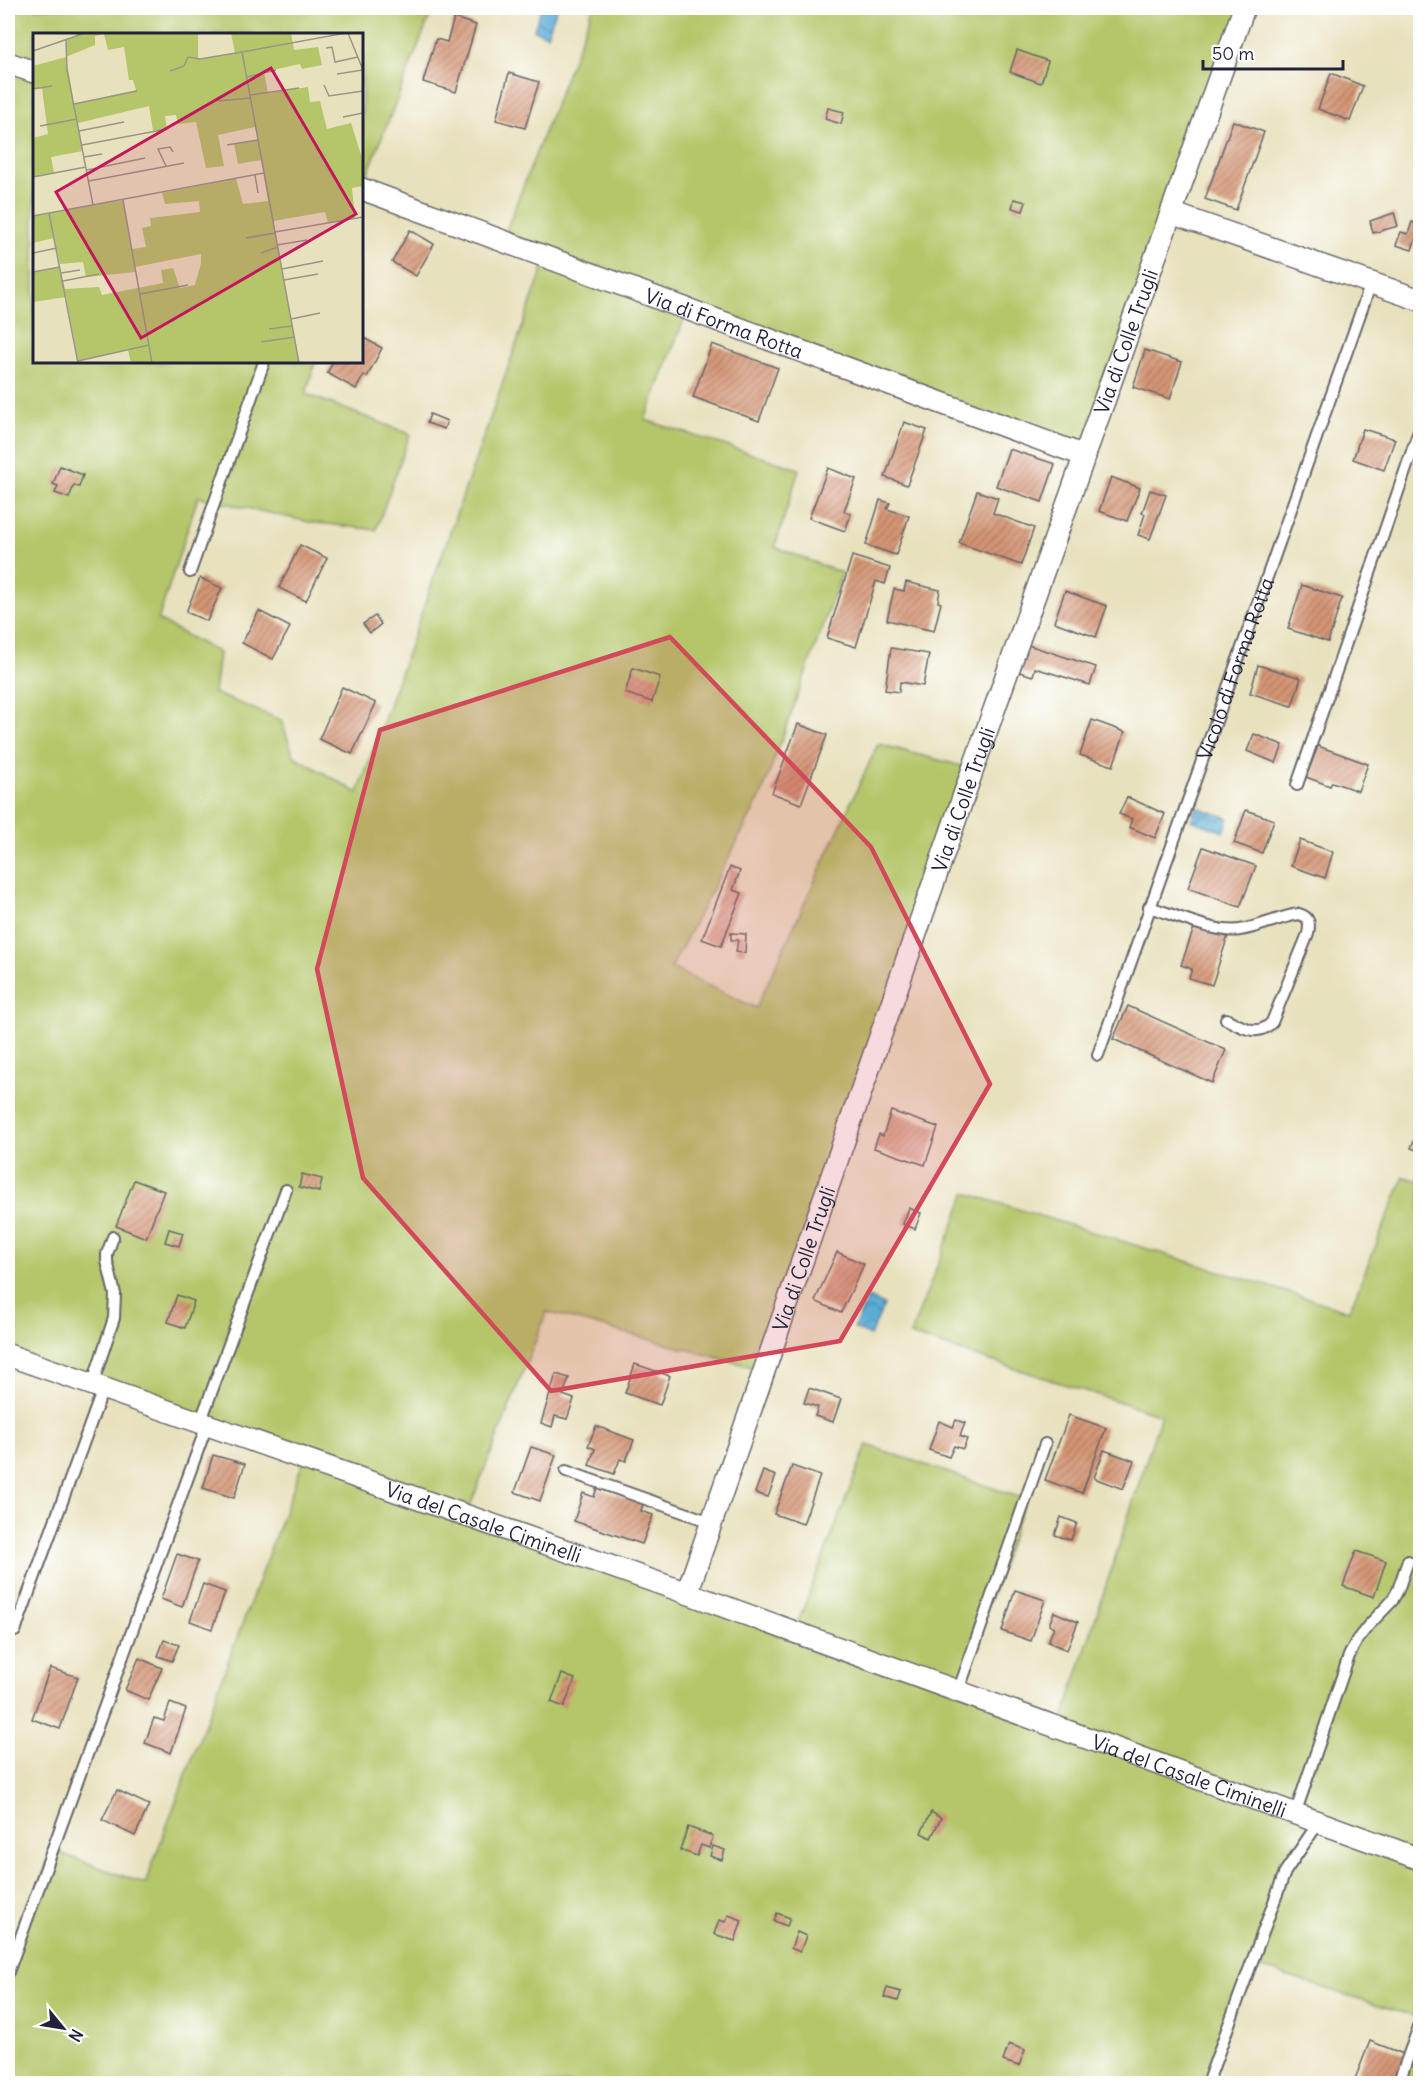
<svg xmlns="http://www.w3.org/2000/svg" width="1428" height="2091" font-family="Delius,sans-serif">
	<defs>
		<pattern id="water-waves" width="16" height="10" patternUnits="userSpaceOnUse" patternTransform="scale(1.5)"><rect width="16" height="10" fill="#5badd6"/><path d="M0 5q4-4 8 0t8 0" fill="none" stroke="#4b8caf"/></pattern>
		<pattern id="building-hatch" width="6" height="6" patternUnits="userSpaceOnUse" patternTransform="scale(1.5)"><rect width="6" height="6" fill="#d49575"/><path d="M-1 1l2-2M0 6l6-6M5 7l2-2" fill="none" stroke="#ac7961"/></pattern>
	</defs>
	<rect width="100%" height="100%" fill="#fff"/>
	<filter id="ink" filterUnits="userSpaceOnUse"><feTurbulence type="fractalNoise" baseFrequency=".0167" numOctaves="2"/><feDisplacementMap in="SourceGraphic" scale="12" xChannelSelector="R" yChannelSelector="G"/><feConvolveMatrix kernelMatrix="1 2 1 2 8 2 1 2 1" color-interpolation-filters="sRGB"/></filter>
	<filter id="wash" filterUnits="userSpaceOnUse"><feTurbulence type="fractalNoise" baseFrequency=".008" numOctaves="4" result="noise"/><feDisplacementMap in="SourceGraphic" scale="24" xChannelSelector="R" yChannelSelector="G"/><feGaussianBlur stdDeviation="1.35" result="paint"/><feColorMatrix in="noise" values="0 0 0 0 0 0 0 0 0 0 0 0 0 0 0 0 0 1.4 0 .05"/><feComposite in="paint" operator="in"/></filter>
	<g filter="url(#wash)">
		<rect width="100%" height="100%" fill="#e8e1bd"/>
		<g fill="#b4c669" stroke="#6b7452" stroke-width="1.5">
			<polygon points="8,8 433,8 362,188 362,34 34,34 34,362 315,362 306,394 410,434 376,530 309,522 198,497 158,620 219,653 214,693 281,720 294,756 358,793 547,257 502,240 593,8 1244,8 1085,456 688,309 645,420 799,469 775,547 842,573 761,796 671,968 756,1008 878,744 973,769 764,1370 547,1312 466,1516 794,1632 867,1445 1025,1499 958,1691 1060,1728 1161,1415 910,1335 966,1193 1349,1311 1404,1177 1420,1181 1420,2018 1251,1965 1207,2083 17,2084 8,2080 8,1972 52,1850 145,1884 304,1459 8,1355"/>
			<polygon points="1420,2024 1420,2083 1398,2083"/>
		</g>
		<g fill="url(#water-waves)" stroke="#3e6888" stroke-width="1.5">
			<polygon points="541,8 557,8 547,35 534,30"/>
			<polygon points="1196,807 1229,818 1224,832 1191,820"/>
			<polygon points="868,1298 884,1305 870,1336 854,1328"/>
		</g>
		<g id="blocks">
			<g fill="url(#building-hatch)">
				<polygon points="454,18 476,25 456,92 423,82 436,39 447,42"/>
				<polygon points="1017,50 1048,61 1041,83 1010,72"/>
				<polygon points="509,73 539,82 525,128 496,120"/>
				<polygon points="1331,73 1363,86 1350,121 1318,109"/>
				<polygon points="828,108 844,112 841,124 825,119"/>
				<polygon points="1233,121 1264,132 1236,210 1205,199"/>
				<polygon points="1014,199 1026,202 1023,211 1012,208"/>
				<polygon points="1394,213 1398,226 1373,233 1370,221"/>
				<polygon points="1412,222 1420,225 1420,239 1416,237 1412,250 1396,245 1401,232 1408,234"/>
				<polygon points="410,230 434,244 416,276 392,262"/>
				<polygon points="362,337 382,348 367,377 364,375 356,389 327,373 333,362 362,362"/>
				<polygon points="712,344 778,368 759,421 693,397"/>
				<polygon points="1145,350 1182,362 1170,399 1133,387"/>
				<polygon points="430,414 447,421 444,429 427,423"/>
				<polygon points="904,422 927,430 907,485 885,477"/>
				<polygon points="1363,429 1395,439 1384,470 1353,459"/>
				<polygon points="1009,449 1055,464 1042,502 996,486"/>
				<polygon points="60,466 83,475 79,487 74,485 69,498 55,493 58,486 53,484"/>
				<polygon points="828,468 856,479 844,511 851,514 845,531 809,518"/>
				<polygon points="1111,477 1140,488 1127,521 1099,511"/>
				<polygon points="1150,490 1166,495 1150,539 1138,535 1145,514 1142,513"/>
				<polygon points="977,491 998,498 993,513 1034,528 1021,565 959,543"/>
				<polygon points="880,500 890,503 887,509 909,516 896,555 866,545"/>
				<polygon points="300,545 327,558 306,601 279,588"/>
				<polygon points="852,556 890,568 885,584 876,581 856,647 827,638"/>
				<polygon points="200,578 222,588 207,621 186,612"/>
				<polygon points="906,582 940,590 938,602 941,603 934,631 887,620 894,589 904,591"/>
				<polygon points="1302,585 1342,598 1328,642 1288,629"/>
				<polygon points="1065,591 1107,606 1096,637 1054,622"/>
				<polygon points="259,611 290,627 273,659 242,643"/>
				<polygon points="375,616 381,624 370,633 363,624"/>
				<polygon points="1025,644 1096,667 1090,685 1035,668 1033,676 1016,671"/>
				<polygon points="891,648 929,654 923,686 900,682 899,692 885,690"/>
				<polygon points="1258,665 1301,678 1292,706 1250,693"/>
				<polygon points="633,668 660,677 652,702 625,693"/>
				<polygon points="342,687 376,703 352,754 319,739"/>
				<polygon points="1092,720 1125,732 1113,766 1080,755"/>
				<polygon points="798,724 827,735 801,804 772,793"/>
				<polygon points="1254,734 1283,745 1276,763 1247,751"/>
				<polygon points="1318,746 1368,764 1358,791 1332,782 1330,786 1306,777"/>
				<polygon points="1127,797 1165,814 1155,838 1129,827 1132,819 1119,814"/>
				<polygon points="1246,810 1274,820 1262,853 1234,843"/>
				<polygon points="1300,840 1333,852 1325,878 1291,866"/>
				<polygon points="1203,847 1256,866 1240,907 1188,888"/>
				<polygon points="730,867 740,871 733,890 742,893 721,946 702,939"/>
				<polygon points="1195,925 1228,936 1212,985 1189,978 1192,969 1181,965"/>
				<polygon points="731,933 746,934 745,953 736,952 738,940 731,940"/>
				<polygon points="1128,1006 1226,1050 1212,1083 1113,1039"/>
				<polygon points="891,1111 938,1127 925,1165 874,1148 879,1134 883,1136"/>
				<polygon points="1420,1123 1420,1151 1411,1148"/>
				<polygon points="302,1174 322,1179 319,1192 299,1187"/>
				<polygon points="134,1180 164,1191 146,1238 116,1226"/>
				<polygon points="909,1208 921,1213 915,1229 903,1224"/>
				<polygon points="169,1229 183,1233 179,1246 165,1242"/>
				<polygon points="837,1252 864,1264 841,1313 815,1301"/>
				<polygon points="177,1295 194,1301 185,1328 168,1322"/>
				<polygon points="635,1364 670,1376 660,1405 625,1393"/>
				<polygon points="556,1374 569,1378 563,1395 574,1399 567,1419 555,1416 552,1427 541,1423"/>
				<polygon points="809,1388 841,1399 833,1422 815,1416 818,1407 804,1403"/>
				<polygon points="1069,1415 1106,1428 1082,1493 1045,1480"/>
				<polygon points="956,1420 965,1423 960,1436 967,1439 963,1449 954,1446 949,1457 929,1450 939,1421 953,1427"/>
				<polygon points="596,1426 634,1440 626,1461 620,1459 614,1474 589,1465 595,1449 588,1446"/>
				<polygon points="531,1447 556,1455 540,1501 515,1492"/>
				<polygon points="1104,1450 1134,1461 1123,1489 1094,1478"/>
				<polygon points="213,1455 245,1464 234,1498 203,1488"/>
				<polygon points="792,1466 820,1476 803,1524 774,1514"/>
				<polygon points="763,1471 776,1476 768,1497 755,1493"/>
				<polygon points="597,1488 643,1504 641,1511 653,1515 642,1544 574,1521 583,1493 594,1497"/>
				<polygon points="1061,1517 1077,1523 1071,1540 1055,1535"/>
				<polygon points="1356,1551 1386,1561 1374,1597 1343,1586"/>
				<polygon points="177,1554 198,1561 182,1607 161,1599"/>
				<polygon points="203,1584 225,1592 212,1629 190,1621"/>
				<polygon points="1015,1590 1045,1600 1031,1641 1002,1631"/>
				<polygon points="1054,1612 1078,1622 1067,1650 1048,1642 1054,1627 1049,1625"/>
				<polygon points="164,1640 179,1645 172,1661 158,1656"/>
				<polygon points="139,1658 162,1668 148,1700 125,1690"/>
				<polygon points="50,1668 78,1677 60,1729 32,1719"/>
				<polygon points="562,1674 575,1679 564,1707 551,1702"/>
				<polygon points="170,1703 186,1709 171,1753 145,1743 154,1718 164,1721"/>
				<polygon points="117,1790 149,1805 135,1836 102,1820"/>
				<polygon points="931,1812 941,1818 931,1838 921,1833"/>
				<polygon points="688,1827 713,1836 709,1848 701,1845 697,1856 680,1850"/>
				<polygon points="713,1846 725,1850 722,1860 710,1856"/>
				<polygon points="777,1913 790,1918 787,1926 774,1921"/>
				<polygon points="728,1915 742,1920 735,1941 714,1934 719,1920 726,1922"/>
				<polygon points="797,1932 806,1936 800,1952 791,1948"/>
				<polygon points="887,1988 901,1992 898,2001 884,1997"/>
				<polygon points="1370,2041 1406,2055 1398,2073 1396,2072 1391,2084 1353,2084"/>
				<polygon points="1009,2044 1025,2050 1019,2066 1003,2061"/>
			</g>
		</g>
	</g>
	<g filter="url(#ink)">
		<use href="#blocks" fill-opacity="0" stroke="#676568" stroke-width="1.5"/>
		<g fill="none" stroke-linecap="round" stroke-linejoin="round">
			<g stroke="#676568" stroke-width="14">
				<g id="service">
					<polyline points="190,572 264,362"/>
					<polyline points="1297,785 1420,428"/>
					<path d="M1149,907C1173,914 1216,934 1240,930C1260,927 1279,917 1299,914C1310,917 1310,924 1308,934L1272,1022C1258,1038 1242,1027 1226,1019"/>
					<path id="s1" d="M1098,1055L1371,283"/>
					<polyline points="92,1385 114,1318 115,1294 107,1261 107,1254 113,1237"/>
					<polyline points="200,1423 286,1190"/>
					<polyline points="566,1471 711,1522"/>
					<polyline points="15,1631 103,1389"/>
					<polyline points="958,1692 1045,1444"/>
					<polyline points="1295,1814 1349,1656 1357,1640 1368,1626 1392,1601 1398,1590 1408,1561"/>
					<polyline points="8,1972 207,1425"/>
					<polyline points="1207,2084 1285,1872 1319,1822"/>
					<polyline points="1398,2084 1420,2024"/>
				</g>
			</g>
			<g stroke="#676568" stroke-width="24">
				<g id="minor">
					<polyline points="8,63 34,72"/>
					<path id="s2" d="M362,189L1085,456"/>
					<polyline points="1171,213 1420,300"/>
					<path id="s3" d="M8,1355L687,1593L1420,1859"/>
					<path id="s4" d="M687,1593L973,769L1244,8"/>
				</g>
			</g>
			<use href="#service" stroke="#fff" stroke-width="10"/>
			<use href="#minor" stroke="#fff" stroke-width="21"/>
		</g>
	</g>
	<path fill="#d1495b" fill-opacity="0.2" stroke="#d1495b" stroke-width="4.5" stroke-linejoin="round" d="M670,637L871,847L990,1084L840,1341L551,1391L363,1178L317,969L380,730Z"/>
	<g text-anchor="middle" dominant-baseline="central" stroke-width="4.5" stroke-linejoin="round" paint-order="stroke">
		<g font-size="20" fill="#22223b" stroke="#fff">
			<text stroke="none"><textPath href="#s2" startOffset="386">Via di Forma Rotta</textPath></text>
			<text stroke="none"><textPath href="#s4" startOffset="1326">Via di Colle Trugli</textPath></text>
			<text stroke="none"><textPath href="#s1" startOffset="410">Vicolo di Forma Rotta</textPath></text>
			<text stroke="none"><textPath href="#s4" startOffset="840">Via di Colle Trugli</textPath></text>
			<text stroke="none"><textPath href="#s4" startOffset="354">Via di Colle Trugli</textPath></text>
			<text stroke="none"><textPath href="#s3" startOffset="504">Via del Casale Ciminelli</textPath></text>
			<text stroke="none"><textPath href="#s3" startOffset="1254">Via del Casale Ciminelli</textPath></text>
		</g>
	</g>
	<g transform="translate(33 33)">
		<rect width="330" height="330" fill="#e8e1bd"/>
		<path d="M43,0H165V26L202,20L198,0H258L261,17L285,14L289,32L269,36L267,31L231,39L235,60L275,54L277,69L287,68L294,96L318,90L330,128V153L319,155L322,185L295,190L292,179L240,188L266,330H98L95,317L45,328L33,264L0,269V239L27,234L32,256L66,254L69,262L130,250L128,237L140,235L147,255L162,252L168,230V221L102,234L103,239L53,244L50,229L27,231L21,205L0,210V183L90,167L99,216L113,214L109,195L118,193L117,185L167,179L166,168L132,171L129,160L203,145L210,171L235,168L228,127L205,131L201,111L225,107L222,94L185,102L191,133L173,135L163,89L145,91L143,82L132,83L134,96L120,98L116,73L45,90L50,118L18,124L21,140L0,144V105L15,101L9,55L0,56V33L33,24V7L43,4ZM71,1L75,17L91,14L96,47H100L103,57L41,71L33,24L62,12V3Z" fill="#b4c669" fill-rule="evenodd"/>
		<path fill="none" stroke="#999589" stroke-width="1.5" d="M33,7L34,37L60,172M293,15L299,14L302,29L325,24M0,18L52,0M137,38L151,33L155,24L167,26L209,19M304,41L330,37L315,0M214,44L243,37M291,52L296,63L330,58M0,56L19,53M217,62L266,55M185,68L217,65M41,71L104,58M310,84L330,80M7,93L44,86M46,98L91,89M49,112L134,96M194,112L225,107M51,124L69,121M133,133L125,116L137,114L140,119M54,137L112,125M222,142L225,160M0,144L53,134M56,148L151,130M90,167L119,330M16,180L45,330M0,183L231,140M242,199L330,184M213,205L242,200M244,212L274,207M0,220L24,215M228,220L245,214M249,236L290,228M0,239L27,234M28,240L47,237M251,247L285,241M30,248L66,241M107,261L155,252M258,286L287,280M236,296L259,293M228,309L262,304M45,328L116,312M266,330L209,19L313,0"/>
		<path fill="#c2185b" fill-opacity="0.15" stroke="#c2185b" stroke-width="3" d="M238,35L323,181L108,305L23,159Z"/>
		<rect width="330" height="330" fill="none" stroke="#22223b" stroke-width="3"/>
	</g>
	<rect width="1428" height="2091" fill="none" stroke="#fff" stroke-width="30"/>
	<g transform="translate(63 2028) rotate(120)" stroke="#ffffff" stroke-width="4.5" paint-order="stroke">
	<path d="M0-4.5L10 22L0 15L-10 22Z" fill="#22223b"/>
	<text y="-9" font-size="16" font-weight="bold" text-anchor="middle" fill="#22223b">N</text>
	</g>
	<path d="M1203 60v9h140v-9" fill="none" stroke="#22223b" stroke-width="3"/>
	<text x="1212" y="60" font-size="18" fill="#22223b" stroke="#ffffff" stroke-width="4.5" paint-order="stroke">50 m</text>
</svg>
